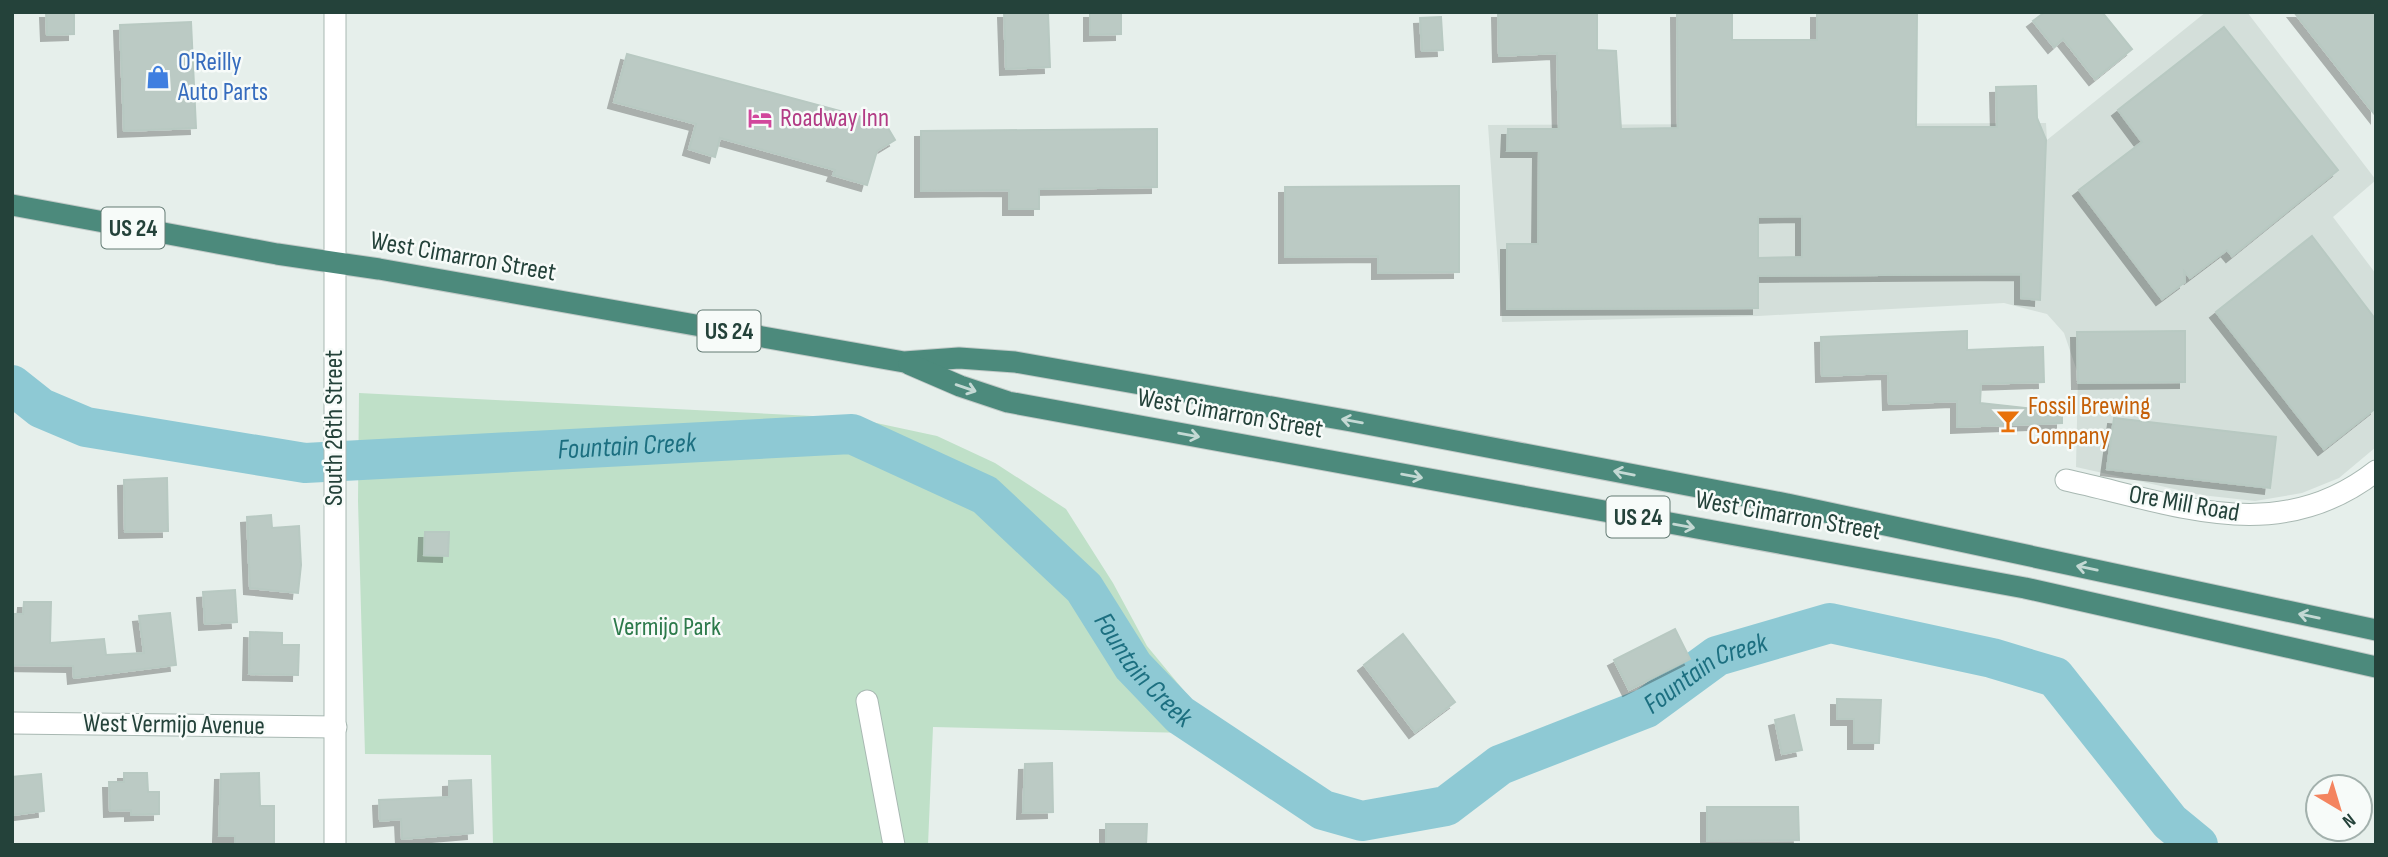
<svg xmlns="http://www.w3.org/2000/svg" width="2388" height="857" font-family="'Sofia Sans Condensed',sans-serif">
	<defs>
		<filter id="shadow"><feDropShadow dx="-6" dy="6" stdDeviation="0" flood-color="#0004"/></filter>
	</defs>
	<rect width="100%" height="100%" fill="#e6efeb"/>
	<polygon fill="#d4dfda" points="2206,12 2247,12 2376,180 2333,217 2376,274 2376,447 2339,478 2302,493 2255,501 2201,495 2076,467 2078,374 2064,333 2047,314 2004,303 1758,316 1502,322 1488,125 2046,123 2047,140"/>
	<polygon fill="#bfe0c8" points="359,393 853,418 937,436 995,463 1066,509 1113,583 1147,646 1195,704 1231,734 933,727 928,845 493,845 491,755 365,754 358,501"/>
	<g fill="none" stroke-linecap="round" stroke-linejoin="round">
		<path stroke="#8ec9d4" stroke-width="40" id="s1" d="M12,385L41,408L86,427L305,463L852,434L985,495L1084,588L1133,666L1180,715L1323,810L1362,821L1446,806L1500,765L1646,708L1717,656L1830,623L1992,658L2055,677L2170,822L2198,845"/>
	</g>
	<g fill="#bbcac4" stroke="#b8c9c2" stroke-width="2" fill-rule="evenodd" filter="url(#shadow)">
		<polygon points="46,12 74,12 74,34 47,35"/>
		<polygon points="1004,12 1048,12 1050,67 1006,69"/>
		<polygon points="1090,12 1121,12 1121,34 1090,35"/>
		<path d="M1498,12H1597V50L1616,51L1621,129L1678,128L1677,12H1732V40H1817V12H1917L1916,127H1997L1996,87L2036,86L2037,118L2046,140L2040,300L2021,298V274L1758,276V308L1507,309V244H1538L1539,151H1507L1508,129H1559L1557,53L1499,56ZM1802,216V257L1758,258V217Z"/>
		<polygon points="2045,12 2102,12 2132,49 2095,79 2063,39 2054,47 2033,21"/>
		<polygon points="2294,12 2376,12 2376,116"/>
		<polygon points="1441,17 1443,50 1422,51 1420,18"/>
		<polygon points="191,22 196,128 124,131 120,25"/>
		<polygon points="2224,27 2338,170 2232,256 2227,250 2190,278 2184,271 2185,282 2162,299 2079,190 2142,142 2118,110"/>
		<polygon points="627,54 885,123 895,140 877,151 867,185 833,175 835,170 720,138 715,157 689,149 696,124 614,102"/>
		<polygon points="1157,129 1157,187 1039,189 1039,209 1009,209 1009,190 921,191 921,131"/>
		<polygon points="1459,186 1459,272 1378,273 1378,256 1285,257 1285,187"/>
		<polygon points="2312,236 2376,320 2376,408 2324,449 2216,312"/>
		<polygon points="1967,331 1967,350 2043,347 2044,382 1981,384 1980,403 2062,412 2062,423 1957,427 1957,401 1889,404 1888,373 1822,376 1821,337"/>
		<polygon points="2185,331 2185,382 2078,383 2077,332"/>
		<polygon points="2114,418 2276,437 2270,488 2107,469"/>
		<polygon points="167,478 168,531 125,532 124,480"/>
		<polygon points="271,515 272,528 299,526 301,565 298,593 250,588 247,517"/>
		<polygon points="425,532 449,532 448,556 424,555"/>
		<polygon points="235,590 237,622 205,624 203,592"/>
		<polygon points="24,602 51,602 50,643 104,639 106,655 144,653 139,616 170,613 176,665 74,678 73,666 12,665 12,614 23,614"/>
		<polygon points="1675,629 1690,659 1629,690 1614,660"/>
		<polygon points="250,632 282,633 282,645 299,645 298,675 249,674"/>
		<polygon points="1403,634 1455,702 1415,732 1364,665"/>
		<polygon points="1837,699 1881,700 1879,743 1854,743 1854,719 1837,719"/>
		<polygon points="1794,715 1802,750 1782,754 1775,720"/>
		<polygon points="1052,763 1053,812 1023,813 1025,764"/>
		<polygon points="124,773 147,773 148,792 159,792 159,814 131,815 131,810 110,811 109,782 124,782"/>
		<polygon points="259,773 260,806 274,806 274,845 235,845 235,836 219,836 221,774"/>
		<polygon points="41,774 44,811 12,815 12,777"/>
		<polygon points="471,780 473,833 402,839 401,819 380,821 379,800 449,797 449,781"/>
		<polygon points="1707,807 1798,807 1799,840 1707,841"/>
		<polygon points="1106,824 1147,824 1146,845 1106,845"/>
	</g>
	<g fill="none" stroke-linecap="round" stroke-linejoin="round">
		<g stroke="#a8b8b2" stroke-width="23">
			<g id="minor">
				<path d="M2066,480C2176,504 2278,548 2376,471"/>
				<polyline points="867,701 894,845"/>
				<polyline points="12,723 336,727"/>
			</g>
		</g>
		<g stroke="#a8b8b2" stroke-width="23">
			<polyline id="tertiary" points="335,12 335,845"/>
		</g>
		<g stroke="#c2cac8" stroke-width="23">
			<g id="trunk">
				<polyline points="12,205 277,254 379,269 904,362 959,358 1015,362 1351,421 1787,504 2376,630"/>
				<polyline points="909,364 960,386 1008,402 2025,588 2376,667"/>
			</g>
		</g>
		<use href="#minor" stroke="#fff" stroke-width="21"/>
		<use href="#tertiary" stroke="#fff" stroke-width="21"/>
		<use href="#trunk" stroke="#4c8a7c" stroke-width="21"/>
	</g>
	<defs><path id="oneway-shaft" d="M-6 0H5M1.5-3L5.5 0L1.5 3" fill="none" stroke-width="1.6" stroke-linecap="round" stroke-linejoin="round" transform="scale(1.75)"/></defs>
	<g stroke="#c4d9d4">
		<use href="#oneway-shaft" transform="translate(966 388) rotate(19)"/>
		<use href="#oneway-shaft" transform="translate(1352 421) rotate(-170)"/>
		<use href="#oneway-shaft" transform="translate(1189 435) rotate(10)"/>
		<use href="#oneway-shaft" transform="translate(1624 473) rotate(-169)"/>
		<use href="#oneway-shaft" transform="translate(1412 476) rotate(10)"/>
		<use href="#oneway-shaft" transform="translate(1684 526) rotate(10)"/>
		<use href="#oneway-shaft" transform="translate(2087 568) rotate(-168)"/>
		<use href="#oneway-shaft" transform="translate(2309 616) rotate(-168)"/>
	</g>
	<defs>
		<g id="shop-bare" transform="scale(1.89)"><path d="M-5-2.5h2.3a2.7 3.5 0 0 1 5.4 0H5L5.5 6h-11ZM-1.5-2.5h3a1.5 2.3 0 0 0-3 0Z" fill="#3f7fe0" stroke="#f7fbf9" stroke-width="2.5" paint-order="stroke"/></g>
		<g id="hotel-bare" transform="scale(1.89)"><path d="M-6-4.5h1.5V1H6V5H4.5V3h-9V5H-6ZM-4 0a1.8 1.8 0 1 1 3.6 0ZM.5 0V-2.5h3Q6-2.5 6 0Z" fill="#d1479c" stroke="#f7fbf9" stroke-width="2.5" paint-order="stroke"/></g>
		<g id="bar-bare" transform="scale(1.89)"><path d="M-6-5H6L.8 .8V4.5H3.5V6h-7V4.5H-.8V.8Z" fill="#e8710a" stroke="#f7fbf9" stroke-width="2.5" paint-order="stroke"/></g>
	</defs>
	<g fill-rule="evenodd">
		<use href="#shop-bare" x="158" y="77"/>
		<use href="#hotel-bare" x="760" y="118"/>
		<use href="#bar-bare" x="2008" y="421"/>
	</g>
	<g text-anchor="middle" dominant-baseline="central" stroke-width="5" stroke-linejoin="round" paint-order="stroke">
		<g fill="#f7fbf9" stroke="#637a73" stroke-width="2">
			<rect x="101.5" y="207.5" width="63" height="41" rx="5"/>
			<rect x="697.5" y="310.5" width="63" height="41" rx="5"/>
			<rect x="1606.5" y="496.5" width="63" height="41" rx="5"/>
		</g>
		<g font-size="24" font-weight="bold" fill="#24423a">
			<text x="133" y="228">US 24</text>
			<text x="729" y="331">US 24</text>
			<text x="1638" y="517">US 24</text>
		</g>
		<g font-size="26" fill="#366cbe" stroke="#f7fbf9" text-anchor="start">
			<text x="178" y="62">O'Reilly<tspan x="178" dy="30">Auto Parts</tspan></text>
		</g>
		<g font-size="26" fill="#b23c85" stroke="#f7fbf9" text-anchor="start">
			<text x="780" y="118">Roadway Inn</text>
		</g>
		<g font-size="26" fill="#24423a" stroke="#f7fbf9">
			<text transform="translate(463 257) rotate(10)">West Cimarron Street</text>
			<text transform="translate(1230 414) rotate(10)">West Cimarron Street</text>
			<text transform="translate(334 428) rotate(-90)">South 26th Street</text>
			<text transform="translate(2184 504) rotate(10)">Ore Mill Road</text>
			<text transform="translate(1788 516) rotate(10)">West Cimarron Street</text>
			<text transform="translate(174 725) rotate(1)">West Vermijo Avenue</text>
		</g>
		<g font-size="26" fill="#c56008" stroke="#f7fbf9" text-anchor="start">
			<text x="2028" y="406">Fossil Brewing<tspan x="2028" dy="30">Company</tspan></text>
		</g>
		<g font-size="26" fill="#2d7a4b" stroke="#f7fbf9">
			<text x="667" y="627">Vermijo Park</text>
		</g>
		<g font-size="28" font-style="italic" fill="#1c6f80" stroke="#f7fbf9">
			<text stroke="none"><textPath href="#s1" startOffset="630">Fountain Creek</textPath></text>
			<text stroke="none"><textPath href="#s1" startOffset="1239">Fountain Creek</textPath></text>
			<text stroke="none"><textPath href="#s1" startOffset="1890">Fountain Creek</textPath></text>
		</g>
	</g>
	<rect width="2388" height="857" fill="none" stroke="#24423a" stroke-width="28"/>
	<g transform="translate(2339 808) rotate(142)"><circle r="33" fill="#f7fbf9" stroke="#a3b1ad" stroke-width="2"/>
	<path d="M0-5L12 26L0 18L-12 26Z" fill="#f4845f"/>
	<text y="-10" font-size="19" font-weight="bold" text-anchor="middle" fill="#24423a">N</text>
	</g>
</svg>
